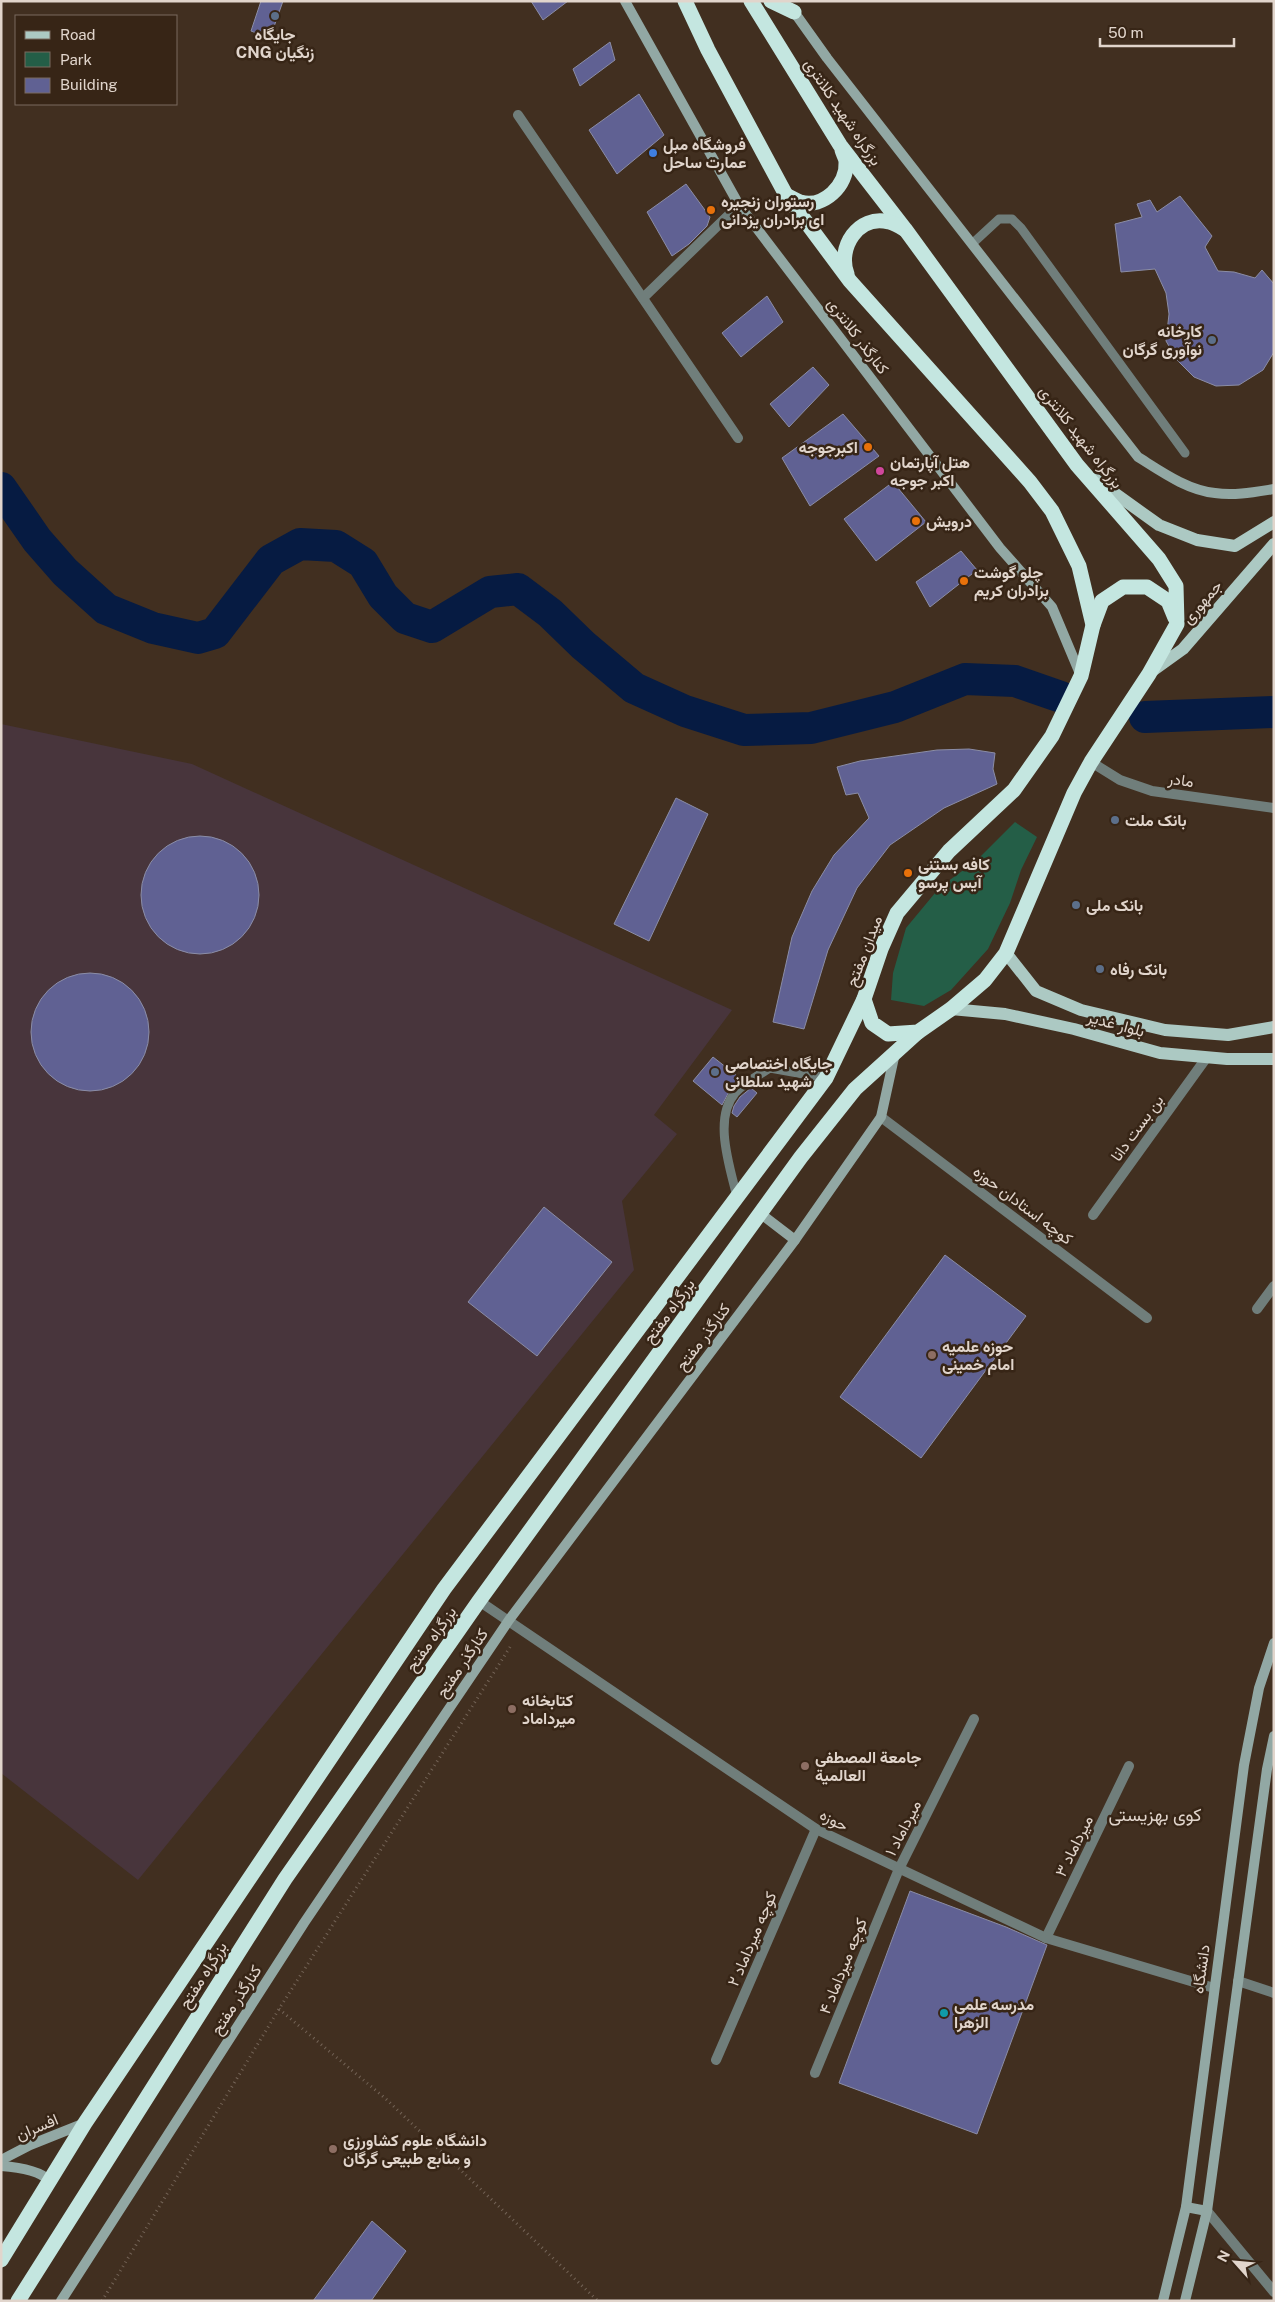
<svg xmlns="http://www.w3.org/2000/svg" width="1275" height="2302" font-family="'Public Sans',Vazirmatn,sans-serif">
	<rect width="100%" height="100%" fill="#412f20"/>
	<polygon fill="#48353c" points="1,724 192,764 732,1010 654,1115 677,1134 622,1201 634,1270 138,1880 1,1773"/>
	<polygon fill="#245e47" points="1015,822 1037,837 1021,870 1010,903 988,949 951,990 924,1006 891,1000 893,973 906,928 940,887 976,861"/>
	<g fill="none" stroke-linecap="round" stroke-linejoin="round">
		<g stroke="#061b42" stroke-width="32">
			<polyline points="1,488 37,540 65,572 106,609 153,628 198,638 215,633 271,560 300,544 336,546 363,563 383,596 405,618 432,627 490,592 518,589 550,613 583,645 634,688 685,711 744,730 811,728 895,707 965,679 1015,681 1061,697"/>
			<polyline points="1145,717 1274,712"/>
		</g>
	</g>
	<g fill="#606193" stroke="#8b8da6">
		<polygon points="261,1 283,1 270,38 251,31"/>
		<polygon points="531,1 568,1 543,20"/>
		<polygon points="610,42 615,60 580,86 573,69"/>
		<polygon points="639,94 664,135 617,174 589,130"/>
		<polygon points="686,184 710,217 707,226 689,244 672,256 647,212"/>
		<polygon points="1180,196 1212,236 1205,247 1218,271 1234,272 1255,278 1262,270 1274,284 1274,352 1263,370 1239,385 1216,386 1194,377 1177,360 1166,341 1169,314 1166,293 1155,269 1121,272 1115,224 1142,217 1137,204 1150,200 1157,212"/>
		<polygon points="767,296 783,322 741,357 722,333"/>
		<polygon points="813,367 829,385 789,427 770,404"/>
		<polygon points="843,414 879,456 810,506 782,458"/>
		<polygon points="893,482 926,522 876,561 844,519"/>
		<polygon points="961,551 977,570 930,607 916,582"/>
		<polygon points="969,749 995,753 993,769 997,784 944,808 890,845 857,888 828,950 804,1029 773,1022 792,937 812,891 834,855 869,818 858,793 846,795 837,767 860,761 937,750"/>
		<polygon points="676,798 708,814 649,941 614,924"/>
		<circle cx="200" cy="895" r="59"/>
		<circle cx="90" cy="1032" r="59"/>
		<polygon points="713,1057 741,1079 730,1090 722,1105 693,1081"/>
		<polygon points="751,1088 757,1093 737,1117 732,1113 734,1106 740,1097"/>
		<polygon points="544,1207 612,1262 537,1356 468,1302"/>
		<polygon points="945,1255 1026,1316 921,1458 840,1397"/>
		<polygon points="910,1891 1006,1927 1047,1945 977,2134 839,2083"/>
		<polygon points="372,2221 406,2251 371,2301 313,2301"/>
	</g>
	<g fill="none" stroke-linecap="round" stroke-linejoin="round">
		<g stroke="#746457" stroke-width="3" stroke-dasharray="1 4" stroke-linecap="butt">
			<polyline points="279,2009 386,2099 598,2301"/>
			<polyline points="102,2301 279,2009 512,1644"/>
		</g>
		<g stroke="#707e7b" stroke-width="9">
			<polyline points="973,243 999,219 1012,219 1021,228 1185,453"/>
			<path d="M737,1197C730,1167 713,1119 735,1093C744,1083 759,1075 770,1068L826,1078"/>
		</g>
		<g stroke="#707e7b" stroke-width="10">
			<polyline points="518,115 738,438"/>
			<polyline points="643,298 739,205"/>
			<polyline points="1091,762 1120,780 1152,791 1274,808"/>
			<polyline points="881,1117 1147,1318"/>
			<polyline points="1093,1215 1207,1057"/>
			<polyline points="1257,1309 1274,1286"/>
			<polyline points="479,1601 816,1829 1046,1938 1214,1988"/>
			<polyline points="1046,1938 1129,1766"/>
			<polyline points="1238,1981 1274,1993"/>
			<polyline points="716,2060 816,1829"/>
			<polyline points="815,2073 899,1869 974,1719"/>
			<polyline points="1207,2211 1274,2292"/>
		</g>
		<g stroke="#92a8a4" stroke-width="10">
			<polyline points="625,1 739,205 1000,548 1052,607 1081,676"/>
			<path d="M792,9L827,58L1138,457C1162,472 1187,490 1215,493C1234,496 1255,492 1274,489"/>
			<polyline points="761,1214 795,1240"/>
			<polyline points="1,2160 30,2145 85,2123"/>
			<path d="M1,2166C16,2167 39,2170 50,2181"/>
			<polyline points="1186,2207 1207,2211"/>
			<polyline points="61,2301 304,1923 509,1620 795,1240 881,1117 895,1053"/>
			<polyline points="1163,2301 1186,2207 1244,1765 1259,1688 1274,1643"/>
			<polyline points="1185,2301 1207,2211 1267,1769 1274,1736"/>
		</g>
		<g stroke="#acc9c3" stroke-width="12">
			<polyline points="1092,477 1159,525 1197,540 1235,546 1274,522"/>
			<polyline points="1151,672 1183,649 1274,544"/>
			<polyline points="1006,953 1036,991 1081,1010 1165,1030 1228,1035 1274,1027"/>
			<polyline points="951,1009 1005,1014 1074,1029 1160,1053 1227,1059 1274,1059"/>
		</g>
		<g stroke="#c4e6e0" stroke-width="15">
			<polyline points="685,1 708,50 786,195 850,281 1030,482 1052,511 1079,566 1093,625 1081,676 1052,736 1014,790 949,851 897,913 881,949 864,999 872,1023 888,1034 918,1032 951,1009 985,980 1006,953 1074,793 1091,762 1149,674 1177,624 1176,586 1159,559 1077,465 905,229 840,145 751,1"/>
			<polyline points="771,1 794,12"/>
			<path d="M786,195C790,197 795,200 800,202C823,209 848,185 846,162C846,158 843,154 842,150"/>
			<path d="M847,274C837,248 858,214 889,222C894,223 899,226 904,229"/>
			<polyline points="1093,625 1102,601 1123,587 1147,587 1168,601 1175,618"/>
			<polyline points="1,2260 85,2123 444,1589 826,1078 864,999"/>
			<polyline points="18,2301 285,1879 479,1601 801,1157 855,1089 918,1032"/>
		</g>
	</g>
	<g fill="#5c6f8a" stroke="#372516" stroke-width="2">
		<circle cx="275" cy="16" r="5"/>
		<circle cx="1212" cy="340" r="5"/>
		<circle cx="1115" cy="820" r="5"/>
		<circle cx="1076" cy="905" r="5"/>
		<circle cx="1100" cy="969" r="5"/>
		<circle cx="715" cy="1072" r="5"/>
	</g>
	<circle fill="#3f7fe0" stroke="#372516" stroke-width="2" cx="653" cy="153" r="5"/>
	<g fill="#e8710a" stroke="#372516" stroke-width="2">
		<circle cx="711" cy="210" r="5"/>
		<circle cx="868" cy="447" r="5"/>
		<circle cx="916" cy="521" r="5"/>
		<circle cx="964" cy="581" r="5"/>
		<circle cx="908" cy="873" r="5"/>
	</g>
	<circle fill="#d1479c" stroke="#372516" stroke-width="2" cx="880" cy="471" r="5"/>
	<g fill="#8d6e63" stroke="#372516" stroke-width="2">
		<circle cx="932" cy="1355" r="5"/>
		<circle cx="512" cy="1709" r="5"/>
		<circle cx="805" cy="1766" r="5"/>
		<circle cx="333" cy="2149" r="5"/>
	</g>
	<circle fill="#0f9aa8" stroke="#372516" stroke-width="2" cx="944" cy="2013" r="5"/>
	<g text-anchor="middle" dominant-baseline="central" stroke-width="5" stroke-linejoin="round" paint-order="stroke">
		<g font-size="16" font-weight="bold" fill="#e1d5cc" stroke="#372516" text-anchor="start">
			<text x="275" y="34" text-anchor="middle">جایگاه<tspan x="275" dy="18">CNG زنگیان</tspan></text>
			<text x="663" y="144">فروشگاه مبل<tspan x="663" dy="18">عمارت ساحل</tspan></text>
			<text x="721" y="201">رستوران زنجیره<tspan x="721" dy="18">ای برادران یزدانی</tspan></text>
			<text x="1202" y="331" text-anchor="end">کارخانه<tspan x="1202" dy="18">نوآوری گرگان</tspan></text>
			<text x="858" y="447" text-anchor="end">اکبرجوجه</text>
			<text x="890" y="462">هتل آپارتمان<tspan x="890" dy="18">اکبر جوجه</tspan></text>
			<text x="926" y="521">درویش</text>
			<text x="974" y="572">چلو گوشت<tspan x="974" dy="18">برادران کریم</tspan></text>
			<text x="1125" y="820">بانک ملت</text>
			<text x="918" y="864">کافه بستنی<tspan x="918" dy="18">آیس پرسو</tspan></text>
			<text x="1086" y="905">بانک ملی</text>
			<text x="1110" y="969">بانک رفاه</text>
			<text x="725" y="1063">جایگاه اختصاصی<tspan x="725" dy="18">شهید سلطانی</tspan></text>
			<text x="942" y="1346">حوزه علمیه<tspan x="942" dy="18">امام خمینی</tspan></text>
			<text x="522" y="1700">کتابخانه<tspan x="522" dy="18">میرداماد</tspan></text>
			<text x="815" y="1757">جامعة المصطفی<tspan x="815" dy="18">العالمیة</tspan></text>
			<text x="954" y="2004">مدرسه علمی<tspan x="954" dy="18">الزهرا</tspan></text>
			<text x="343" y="2140">دانشگاه علوم کشاورزی<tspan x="343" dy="18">و منابع طبیعی گرگان</tspan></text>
		</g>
		<g font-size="16" fill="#e1d5cc" stroke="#372516">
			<text transform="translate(843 112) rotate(56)">بزرگراه شهید کلانتری</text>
			<text transform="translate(858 336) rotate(53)">کنارگذر کلانتری</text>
			<text transform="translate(1081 437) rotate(52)">بزرگراه شهید کلانتری</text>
			<text transform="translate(1202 602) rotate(-49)">جمهوری</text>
			<text transform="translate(1181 780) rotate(8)">مادر</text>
			<text transform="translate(864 951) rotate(-69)">میدان مفتح</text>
			<text transform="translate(1116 1024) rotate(15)">بلوار غدیر</text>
			<text transform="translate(1137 1128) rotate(-54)">بن بست دانا</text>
			<text transform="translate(1023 1205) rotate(37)">کوچه استادان حوزه</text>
			<text transform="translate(669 1311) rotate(-54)">بزرگراه مفتح</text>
			<text transform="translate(703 1337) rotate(-53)">کنارگذر مفتح</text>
			<text transform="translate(431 1639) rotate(-55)">بزرگراه مفتح</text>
			<text transform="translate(462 1663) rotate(-56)">کنارگذر مفتح</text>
			<text transform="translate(834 1820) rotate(28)">حوزه</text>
			<text transform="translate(903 1828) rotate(-63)">۱ میرداماد</text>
			<text transform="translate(1074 1846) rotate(-64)">۳ میرداماد</text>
			<text transform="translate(752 1939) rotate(-67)">کوچه میرداماد ۲</text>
			<text transform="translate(843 1966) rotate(-68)">کوچه میرداماد ۴</text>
			<text transform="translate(1201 1969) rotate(-82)">دانشگاه</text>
			<text transform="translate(203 1975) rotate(-58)">بزرگراه مفتح</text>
			<text transform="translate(236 2000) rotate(-57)">کنارگذر مفتح</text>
			<text transform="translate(37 2127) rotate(-23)">افسران</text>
		</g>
		<g font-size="18" fill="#e1d5cc" stroke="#372516">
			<text x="1155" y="1814">کوی بهزیستی</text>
		</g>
	</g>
	<rect width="1275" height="2302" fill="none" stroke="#e1d5cc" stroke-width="5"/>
	<rect x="15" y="15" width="162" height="90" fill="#372516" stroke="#7b6b5f"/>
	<rect x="25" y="31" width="25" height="8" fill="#acc9c3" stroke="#7b6b5f"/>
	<text x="60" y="40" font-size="15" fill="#e1d5cc">Road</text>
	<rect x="25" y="52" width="25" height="15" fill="#245e47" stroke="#7b6b5f"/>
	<text x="60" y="65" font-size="15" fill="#e1d5cc">Park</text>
	<rect x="25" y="78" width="25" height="15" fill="#606193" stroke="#7b6b5f"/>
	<text x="60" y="90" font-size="15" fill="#e1d5cc">Building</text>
	<g transform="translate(1235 2262) rotate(297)" stroke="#372516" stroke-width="4" paint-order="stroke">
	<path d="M0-4L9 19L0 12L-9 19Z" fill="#e1d5cc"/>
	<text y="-8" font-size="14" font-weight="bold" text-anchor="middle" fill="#e1d5cc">N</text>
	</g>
	<path d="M1100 38v8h134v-8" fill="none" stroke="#e1d5cc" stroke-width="2.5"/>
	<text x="1108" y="38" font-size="15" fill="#e1d5cc" stroke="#372516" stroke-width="4" paint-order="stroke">50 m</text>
</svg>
